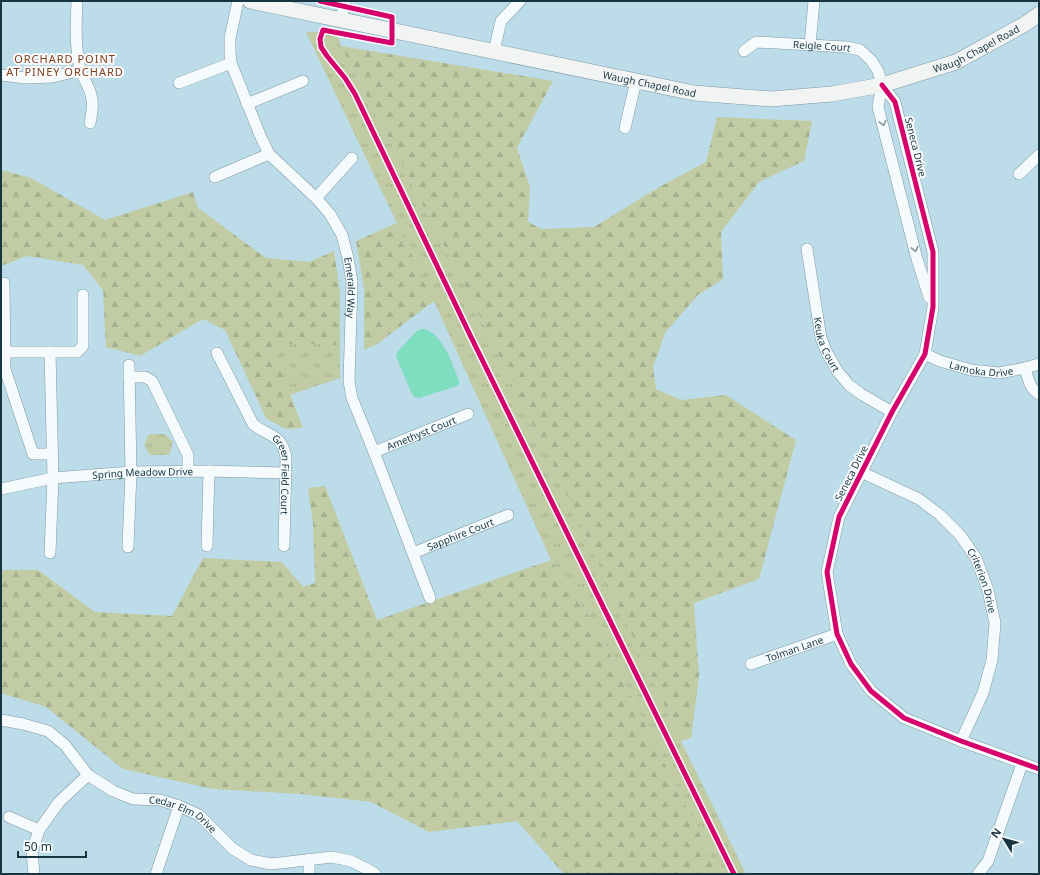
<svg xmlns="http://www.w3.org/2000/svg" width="1040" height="875" font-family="'Noto Sans',sans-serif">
	<defs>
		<pattern id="forest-firs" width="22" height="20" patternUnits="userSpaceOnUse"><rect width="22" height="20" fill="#c1cca4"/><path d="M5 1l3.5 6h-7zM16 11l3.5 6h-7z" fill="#a5b08e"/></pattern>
		<pattern id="park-tufts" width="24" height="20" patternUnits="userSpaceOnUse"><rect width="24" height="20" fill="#c1cca4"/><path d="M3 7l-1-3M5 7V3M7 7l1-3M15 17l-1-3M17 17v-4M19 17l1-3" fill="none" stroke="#a5b08e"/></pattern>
	</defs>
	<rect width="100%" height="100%" fill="#bddce9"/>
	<g fill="url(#forest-firs)">
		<polygon points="341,46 553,81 517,148 530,187 528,222 542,229 594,227 661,186 706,162 717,117 812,121 804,161 759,182 721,232 723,279 698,295 665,333 653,367 656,389 681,400 726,395 796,440 759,579 694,603 699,677 691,738 681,741 556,471 462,281"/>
		<polygon points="1,170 31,178 105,220 193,192 198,208 266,258 309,262 334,251 340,293 340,346 328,344 271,345 303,428 285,429 266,418 225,330 203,319 140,356 106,347 103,290 83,265 27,256 1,266"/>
		<polygon points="397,223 434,301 377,344 364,350 364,289 356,241"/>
		<polygon points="325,486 377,620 551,560 598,630 694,822 719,874 564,874 517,821 429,832 371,802 301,794 213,789 123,769 46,707 1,693 1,570 38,570 95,612 172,616 203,558 282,562 303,587 315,583 313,523 308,488"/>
	</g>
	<g fill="url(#park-tufts)">
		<polygon points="306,32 337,32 341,46 462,281 556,471 681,741 746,874 719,874 694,822 598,630 551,560 434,301"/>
		<polygon points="304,344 328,344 340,346 340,378 290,395 271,345"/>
		<polygon points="149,434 165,434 173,442 169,455 150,455 144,445"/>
	</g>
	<path fill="#7fddc0" d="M421,329C422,329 427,329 427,330C443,336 454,367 459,381V385L454,387L419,398L414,397L411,392L396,356L397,352L416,332Z"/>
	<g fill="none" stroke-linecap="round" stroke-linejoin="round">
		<g stroke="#7d99a5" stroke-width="12">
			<g id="street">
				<path d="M77,1C76,23 75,47 80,69C83,78 89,86 91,95C94,104 92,114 90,123"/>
				<path id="s1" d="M238,1L230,38V52L231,63L260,135L269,154L316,198L330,214L342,235L348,258L352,282L349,381L352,398L374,452L430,598"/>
				<polyline points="341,20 345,1"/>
				<polyline points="810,45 814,1"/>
				<polyline points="494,51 501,21 520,1"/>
				<path id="s2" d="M744,51L756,42L846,47L860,50L871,60L878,71L882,85L878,107L917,259L929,297"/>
				<polyline points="1,75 25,78 53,77 81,70"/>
				<polyline points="179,83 231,63"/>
				<polyline points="882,85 895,102 933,252 933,307 925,354 892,412 839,517 827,572 837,634 851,664 871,691 904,718 961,741 1039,769"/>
				<polyline points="247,104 303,81"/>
				<polyline points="625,128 636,81"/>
				<polyline points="1019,174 1039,155"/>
				<polyline points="215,177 269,154"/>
				<polyline points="316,198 352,158"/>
				<path id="s3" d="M807,249L821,338L827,353L838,372L849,385L861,394L892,412"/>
				<polyline points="4,283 5,369 33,454 52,454"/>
				<polyline points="1,352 77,352 83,346 83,295"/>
				<path id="s4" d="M217,353L253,424C260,431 275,435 280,442C283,446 285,452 286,457L284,546"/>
				<path id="s5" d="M925,354L940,361L971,370L999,373L1025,368L1039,364"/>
				<path d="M1025,368C1028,377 1029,389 1039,394"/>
				<polyline points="129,377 145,377 152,381 188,455 188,471"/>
				<path id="s6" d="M374,452L468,414"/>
				<path id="s7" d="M861,472L919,499L940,515L960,535L976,558L988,590L995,623L992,660L983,693L961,741"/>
				<path id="s8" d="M1,489L53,478L131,472L209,471L286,473"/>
				<polyline points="207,546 209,471"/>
				<polyline points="128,547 131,472 129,365"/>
				<polyline points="50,553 53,478 50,352"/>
				<path id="s9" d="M413,553L508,515"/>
				<path id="s10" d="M751,664L837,634"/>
				<path id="s11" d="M1,720L23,724L48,731L65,745L88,775L113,791L133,799L160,800L179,806L199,815L233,849L251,860L271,864L332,857L351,861L371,871L375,874"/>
				<polyline points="9,817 39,830"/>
				<polyline points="309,859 309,874"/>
				<polyline points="34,874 32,852 39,830 59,802 88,775"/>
				<polyline points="156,874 179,806"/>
				<polyline points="978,874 988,861 1022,764"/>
			</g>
		</g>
		<g stroke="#7d99a5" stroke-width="16">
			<g id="secondary">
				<path id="s12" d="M250,1L694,93L771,99L832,94L882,85L956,62L1025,24L1039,14"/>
			</g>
		</g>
		<use href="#street" stroke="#f5fafc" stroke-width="11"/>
		<use href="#secondary" stroke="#f2f4f4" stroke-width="15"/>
		<g stroke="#fbfbfb" stroke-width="8">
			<g id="cycleway">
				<polyline points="320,1 392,17 392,43 323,30 320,39 321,47 327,56 345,78 355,94 471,337 734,874"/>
				<polyline points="882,85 895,102 933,252 933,307 925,354 892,412 839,517 827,572 837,634 851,664 871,691 904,718 961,741 1039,769"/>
			</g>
		</g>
		<use href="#cycleway" stroke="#d6006c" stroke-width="5"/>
	</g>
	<defs><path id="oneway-chevron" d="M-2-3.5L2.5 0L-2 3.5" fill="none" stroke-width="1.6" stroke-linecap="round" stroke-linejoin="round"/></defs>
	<g stroke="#86989e">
		<use href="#oneway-chevron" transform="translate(883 123) rotate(76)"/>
		<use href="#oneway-chevron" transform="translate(915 249) rotate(76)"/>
	</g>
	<g text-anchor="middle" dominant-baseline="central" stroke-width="4" stroke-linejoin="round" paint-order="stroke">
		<g font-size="10" fill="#163541" stroke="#fbfbfb">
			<text stroke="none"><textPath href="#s2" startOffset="81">Reigle Court</textPath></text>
			<text stroke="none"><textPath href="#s12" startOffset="744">Waugh Chapel Road</textPath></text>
			<text stroke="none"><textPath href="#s12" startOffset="408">Waugh Chapel Road</textPath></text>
			<text transform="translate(916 147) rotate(76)">Seneca Drive</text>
			<text stroke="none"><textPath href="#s1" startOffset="325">Emerald Way</textPath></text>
			<text stroke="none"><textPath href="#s3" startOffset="98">Keuka Court</textPath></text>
			<text stroke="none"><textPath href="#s5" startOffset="59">Lamoka Drive</textPath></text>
			<text stroke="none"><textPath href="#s6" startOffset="51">Amethyst Court</textPath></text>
			<text stroke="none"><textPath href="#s8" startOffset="143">Spring Meadow Drive</textPath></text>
			<text transform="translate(851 473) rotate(-63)">Seneca Drive</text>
			<text stroke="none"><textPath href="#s4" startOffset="145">Green Field Court</textPath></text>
			<text stroke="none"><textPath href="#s9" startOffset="51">Sapphire Court</textPath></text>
			<text stroke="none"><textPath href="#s7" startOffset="170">Criterion Drive</textPath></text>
			<text stroke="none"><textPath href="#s10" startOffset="46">Tolman Lane</textPath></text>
			<text stroke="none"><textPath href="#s11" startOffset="213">Cedar Elm Drive</textPath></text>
		</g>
		<g font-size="11" letter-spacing="1" fill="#803f1f" stroke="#fbfbfb">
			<text x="65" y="58">ORCHARD POINT<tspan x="65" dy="13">AT PINEY ORCHARD</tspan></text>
		</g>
	</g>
	<rect width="1040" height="875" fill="none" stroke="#163541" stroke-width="4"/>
	<g transform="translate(1004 839) rotate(307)" stroke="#fbfbfb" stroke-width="3" paint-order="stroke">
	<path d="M0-3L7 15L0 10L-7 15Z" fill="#163541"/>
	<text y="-6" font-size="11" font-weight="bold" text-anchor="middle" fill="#163541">N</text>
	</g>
	<path d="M18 851v6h68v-6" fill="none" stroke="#163541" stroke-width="2"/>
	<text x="24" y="851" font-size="12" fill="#163541" stroke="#fbfbfb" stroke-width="3" paint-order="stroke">50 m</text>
</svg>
